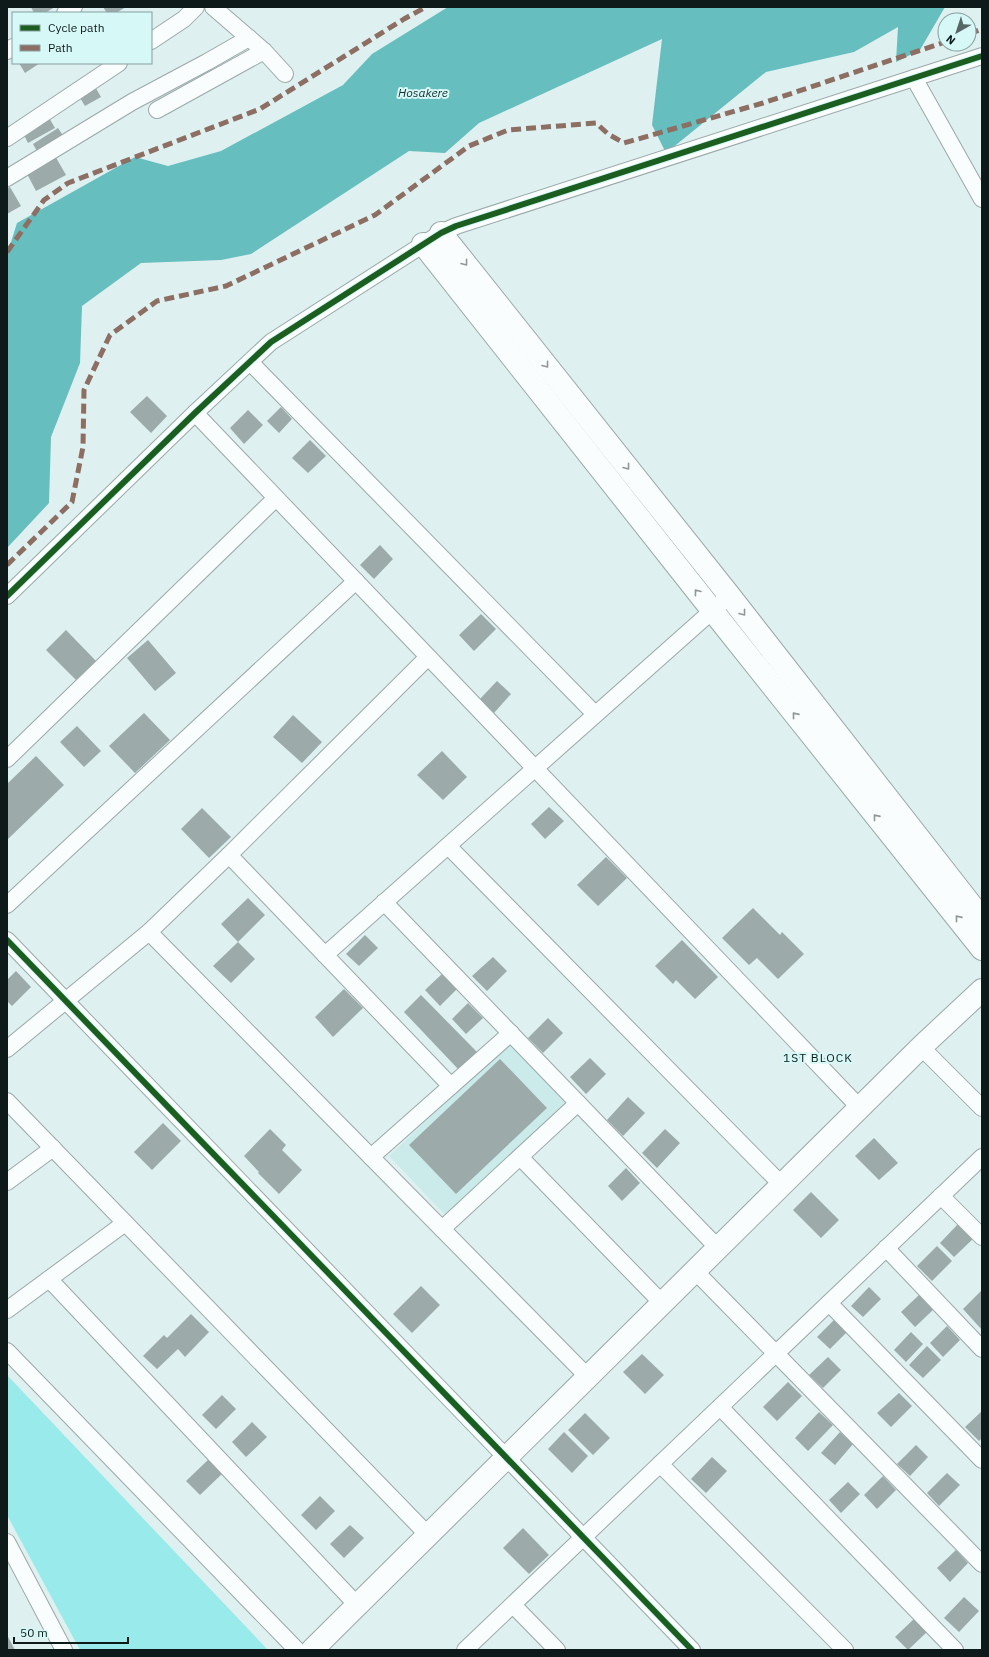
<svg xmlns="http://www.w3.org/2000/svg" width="989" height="1657" font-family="'IBM Plex Sans',sans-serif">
	<rect width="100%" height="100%" fill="#def0f0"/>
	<polygon fill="#cbebea" points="508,1043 567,1105 448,1218 389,1156"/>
	<polygon fill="#99eaea" points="7,1375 268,1650 80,1650 7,1515"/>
	<polygon fill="#66bebe" points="448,7 945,7 920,50 896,62 898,27 854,52 766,72 666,153 652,125 662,39 479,123 445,153 409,151 251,254 221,260 141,263 82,306 80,363 51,437 49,503 7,548 7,255 17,223 135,157 168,166 221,151 343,85 372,54"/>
	<g fill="#9caaaa">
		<polygon points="31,7 55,7 45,13 34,13"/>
		<polygon points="103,7 126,7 116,13 107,13"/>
		<polygon points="19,63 40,63 25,73"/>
		<polygon points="93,83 101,97 85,106 77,93"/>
		<polygon points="48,116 55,128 28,143 22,131"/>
		<polygon points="58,128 64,137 38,153 33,144"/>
		<polygon points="54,154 66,175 36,191 25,170"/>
		<polygon points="10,187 21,206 7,214 7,188"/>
		<polygon points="147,396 167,416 151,433 130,412"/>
		<polygon points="281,407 292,419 279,433 267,421"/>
		<polygon points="248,410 263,425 244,444 230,428"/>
		<polygon points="310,440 326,456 308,473 292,458"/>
		<polygon points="380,545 393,559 374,579 360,565"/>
		<polygon points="481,614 496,629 474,651 459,635"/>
		<polygon points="66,630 96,661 76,680 46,650"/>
		<polygon points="148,640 176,673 155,691 127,658"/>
		<polygon points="497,681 511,694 494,713 479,700"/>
		<polygon points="144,713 170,740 135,773 109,746"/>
		<polygon points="293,715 322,742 302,763 273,737"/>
		<polygon points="77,726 101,751 84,767 60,742"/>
		<polygon points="442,751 467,777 443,800 417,775"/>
		<polygon points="36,756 64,785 7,840 7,784"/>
		<polygon points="549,807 564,821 545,839 531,824"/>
		<polygon points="202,808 231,837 209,858 181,829"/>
		<polygon points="606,857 627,878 598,906 577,885"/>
		<polygon points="248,898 265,915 238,942 221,924"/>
		<polygon points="753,908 780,935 782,932 804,954 778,979 757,958 749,965 722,938"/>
		<polygon points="365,935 378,948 359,966 346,954"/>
		<polygon points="682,940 718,977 695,999 676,980 673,984 655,966"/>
		<polygon points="238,942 255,959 231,983 213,966"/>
		<polygon points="493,957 507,971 487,991 472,976"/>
		<polygon points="16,971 31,987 12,1006 7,1001 7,980"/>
		<polygon points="442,974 457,989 440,1006 425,990"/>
		<polygon points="344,989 363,1008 333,1037 315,1017"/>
		<polygon points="421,995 477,1052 459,1070 404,1012"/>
		<polygon points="468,1003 483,1018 466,1034 452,1019"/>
		<polygon points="548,1018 563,1033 543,1053 528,1038"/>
		<polygon points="590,1058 606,1074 586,1094 570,1077"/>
		<polygon points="500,1059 547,1108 456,1194 409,1145"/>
		<polygon points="628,1097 645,1113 623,1136 607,1120"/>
		<polygon points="163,1123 181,1141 152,1170 134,1152"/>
		<polygon points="270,1129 286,1145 282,1150 302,1170 279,1194 258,1173 259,1172 244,1156"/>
		<polygon points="665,1129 680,1143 657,1168 642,1153"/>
		<polygon points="874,1138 898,1163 879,1180 855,1156"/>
		<polygon points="626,1168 640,1183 622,1201 608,1186"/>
		<polygon points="811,1192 839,1220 821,1238 793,1210"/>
		<polygon points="959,1223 974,1238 954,1257 940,1243"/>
		<polygon points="937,1246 952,1261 932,1281 917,1266"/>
		<polygon points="421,1286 440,1305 412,1333 393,1314"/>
		<polygon points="869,1287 881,1299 863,1317 851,1306"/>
		<polygon points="981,1291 982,1292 982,1330 963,1309"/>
		<polygon points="919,1295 933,1310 915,1327 901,1312"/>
		<polygon points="191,1314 209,1332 185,1357 178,1349 157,1369 143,1356 164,1335 167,1338"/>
		<polygon points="835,1319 848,1331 830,1349 817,1337"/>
		<polygon points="947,1326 960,1340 943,1357 930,1343"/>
		<polygon points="911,1332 923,1344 906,1362 894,1350"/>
		<polygon points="927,1346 941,1360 923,1378 909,1365"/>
		<polygon points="642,1354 664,1375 645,1394 623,1372"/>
		<polygon points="828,1357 841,1370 823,1388 809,1375"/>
		<polygon points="788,1382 802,1396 777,1421 763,1407"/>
		<polygon points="899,1393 912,1406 891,1427 877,1413"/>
		<polygon points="222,1395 236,1409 216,1429 202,1415"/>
		<polygon points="982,1411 982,1438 979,1441 965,1427"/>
		<polygon points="819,1412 833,1425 808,1451 795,1438"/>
		<polygon points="585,1413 610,1438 593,1455 568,1430"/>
		<polygon points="252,1422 267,1437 246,1457 232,1442"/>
		<polygon points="564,1432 588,1456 572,1473 548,1449"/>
		<polygon points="840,1432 853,1444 835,1465 821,1453"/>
		<polygon points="916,1445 928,1457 910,1476 897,1464"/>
		<polygon points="712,1457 727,1471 706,1493 691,1479"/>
		<polygon points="210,1458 224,1472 200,1495 186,1481"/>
		<polygon points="947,1473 960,1485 939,1506 927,1493"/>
		<polygon points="883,1476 896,1490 877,1509 864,1495"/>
		<polygon points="848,1482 860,1494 841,1513 829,1500"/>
		<polygon points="320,1496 335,1511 316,1530 301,1515"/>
		<polygon points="350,1525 364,1538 344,1558 330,1544"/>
		<polygon points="523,1528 549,1555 529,1574 503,1548"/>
		<polygon points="956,1550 968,1563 950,1582 937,1568"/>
		<polygon points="964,1597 979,1611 959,1632 944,1618"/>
		<polygon points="916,1617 929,1630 908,1650 895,1637"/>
		<polygon points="7,1635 15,1650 7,1650"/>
	</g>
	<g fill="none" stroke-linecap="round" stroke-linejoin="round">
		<g stroke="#9aa8a8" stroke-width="18">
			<g id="street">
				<polyline points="213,7 264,51 285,74"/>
				<polyline points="65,13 74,7"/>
				<polyline points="151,41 184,19 196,7"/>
				<polyline points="7,51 13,47"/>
				<polyline points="914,78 982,199"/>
				<polyline points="157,110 264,51"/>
				<polyline points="7,138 119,63"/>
				<polyline points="7,178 132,102 207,62 249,38"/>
				<polyline points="250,362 595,714"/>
				<polyline points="195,413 860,1108"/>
				<polyline points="7,596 195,413 271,342 441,233 456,226 982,56"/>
				<polyline points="7,759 276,498"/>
				<polyline points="448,846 782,1185"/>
				<polyline points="229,855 451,1086"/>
				<polyline points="384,902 718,1248"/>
				<polyline points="7,905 356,581"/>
				<polyline points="149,932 588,1377"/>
				<polyline points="7,940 692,1650"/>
				<polyline points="325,955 721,603"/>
				<polyline points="921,1047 982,1108"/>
				<polyline points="7,1049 149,932 229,855 428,657"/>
				<polyline points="7,1101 428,1535"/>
				<polyline points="371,1157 511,1033"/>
				<polyline points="520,1157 662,1303"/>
				<polyline points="7,1182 53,1148"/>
				<polyline points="941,1196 982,1237"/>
				<polyline points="442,1229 578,1103"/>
				<polyline points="886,1248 982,1349"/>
				<polyline points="695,1271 982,1564"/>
				<polyline points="49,1279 357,1605"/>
				<polyline points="829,1303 982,1460"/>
				<polyline points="7,1310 125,1223"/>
				<polyline points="7,1351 297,1650"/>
				<polyline points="720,1407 955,1650"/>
				<polyline points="660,1464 845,1650"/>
				<polyline points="7,1542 64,1650"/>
				<polyline points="513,1605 557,1650"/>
				<polyline points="465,1650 982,1157"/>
			</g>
		</g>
		<g stroke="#9aa8a8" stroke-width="24">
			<g id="secondary">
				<polyline points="441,233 729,595 982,919"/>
				<polyline points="423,244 712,610 982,949"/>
				<polyline points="312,1650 921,1047 982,990"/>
			</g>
		</g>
		<use href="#street" stroke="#fafdfd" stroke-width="16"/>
		<use href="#secondary" stroke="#fafdfd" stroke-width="22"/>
		<g stroke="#8d6e63" stroke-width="5" stroke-dasharray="10 5" stroke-linecap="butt">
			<polyline points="969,34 982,29"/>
			<polyline points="7,252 44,200 68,183 260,109 404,19 426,7"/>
			<polyline points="7,565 72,502 83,447 84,390 110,335 157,301 226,286 375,215 469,146 508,130 596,123 608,134 624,143 763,103 945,42"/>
		</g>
		<g stroke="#d6f8f7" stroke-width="8">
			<g id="cycleway">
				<polyline points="7,596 195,413 271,342 441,233 456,226 982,56"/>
				<polyline points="7,940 692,1650"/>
			</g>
		</g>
		<use href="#cycleway" stroke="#1b5e20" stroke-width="6"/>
	</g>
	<defs><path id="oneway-chevron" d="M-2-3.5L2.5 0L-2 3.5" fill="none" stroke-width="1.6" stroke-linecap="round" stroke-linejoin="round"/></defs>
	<g stroke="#909797">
		<use href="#oneway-chevron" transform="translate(465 263) rotate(52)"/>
		<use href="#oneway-chevron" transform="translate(546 365) rotate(52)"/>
		<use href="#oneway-chevron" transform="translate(627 467) rotate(52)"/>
		<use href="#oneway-chevron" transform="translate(697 592) rotate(-128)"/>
		<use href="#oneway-chevron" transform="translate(743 613) rotate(52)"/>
		<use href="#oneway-chevron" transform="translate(795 715) rotate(-129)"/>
		<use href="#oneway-chevron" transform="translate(876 817) rotate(-129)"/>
		<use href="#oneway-chevron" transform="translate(958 918) rotate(-129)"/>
	</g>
	<g text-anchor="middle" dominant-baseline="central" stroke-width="4" stroke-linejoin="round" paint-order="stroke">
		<g font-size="12" font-style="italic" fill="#152e2e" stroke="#d6f8f7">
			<text x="423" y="92">Hosakere</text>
		</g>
		<g font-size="12" letter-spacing="1" fill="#0e1a1a" stroke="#d6f8f7">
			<text x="818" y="1057">1ST BLOCK</text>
		</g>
	</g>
	<rect width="989" height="1657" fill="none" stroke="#0e1a1a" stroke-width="16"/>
	<rect x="12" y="12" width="140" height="52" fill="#d6f8f7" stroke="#869f9f"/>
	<rect x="20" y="25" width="20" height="6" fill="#1b5e20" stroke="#869f9f"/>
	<text x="48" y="32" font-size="12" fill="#0e1a1a">Cycle path</text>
	<rect x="20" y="45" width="20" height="6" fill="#8d6e63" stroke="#869f9f"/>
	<text x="48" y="52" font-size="12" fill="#0e1a1a">Path</text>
	<g transform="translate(957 32) rotate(219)"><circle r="19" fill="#d6f8f7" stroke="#869f9f"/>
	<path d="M0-3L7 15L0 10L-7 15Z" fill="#576565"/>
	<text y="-6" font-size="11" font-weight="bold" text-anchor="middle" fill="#0e1a1a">N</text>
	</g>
	<path d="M14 1637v6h114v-6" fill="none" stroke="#0e1a1a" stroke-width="2"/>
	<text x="20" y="1637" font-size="12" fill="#0e1a1a" stroke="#d6f8f7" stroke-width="3" paint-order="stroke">50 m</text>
</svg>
